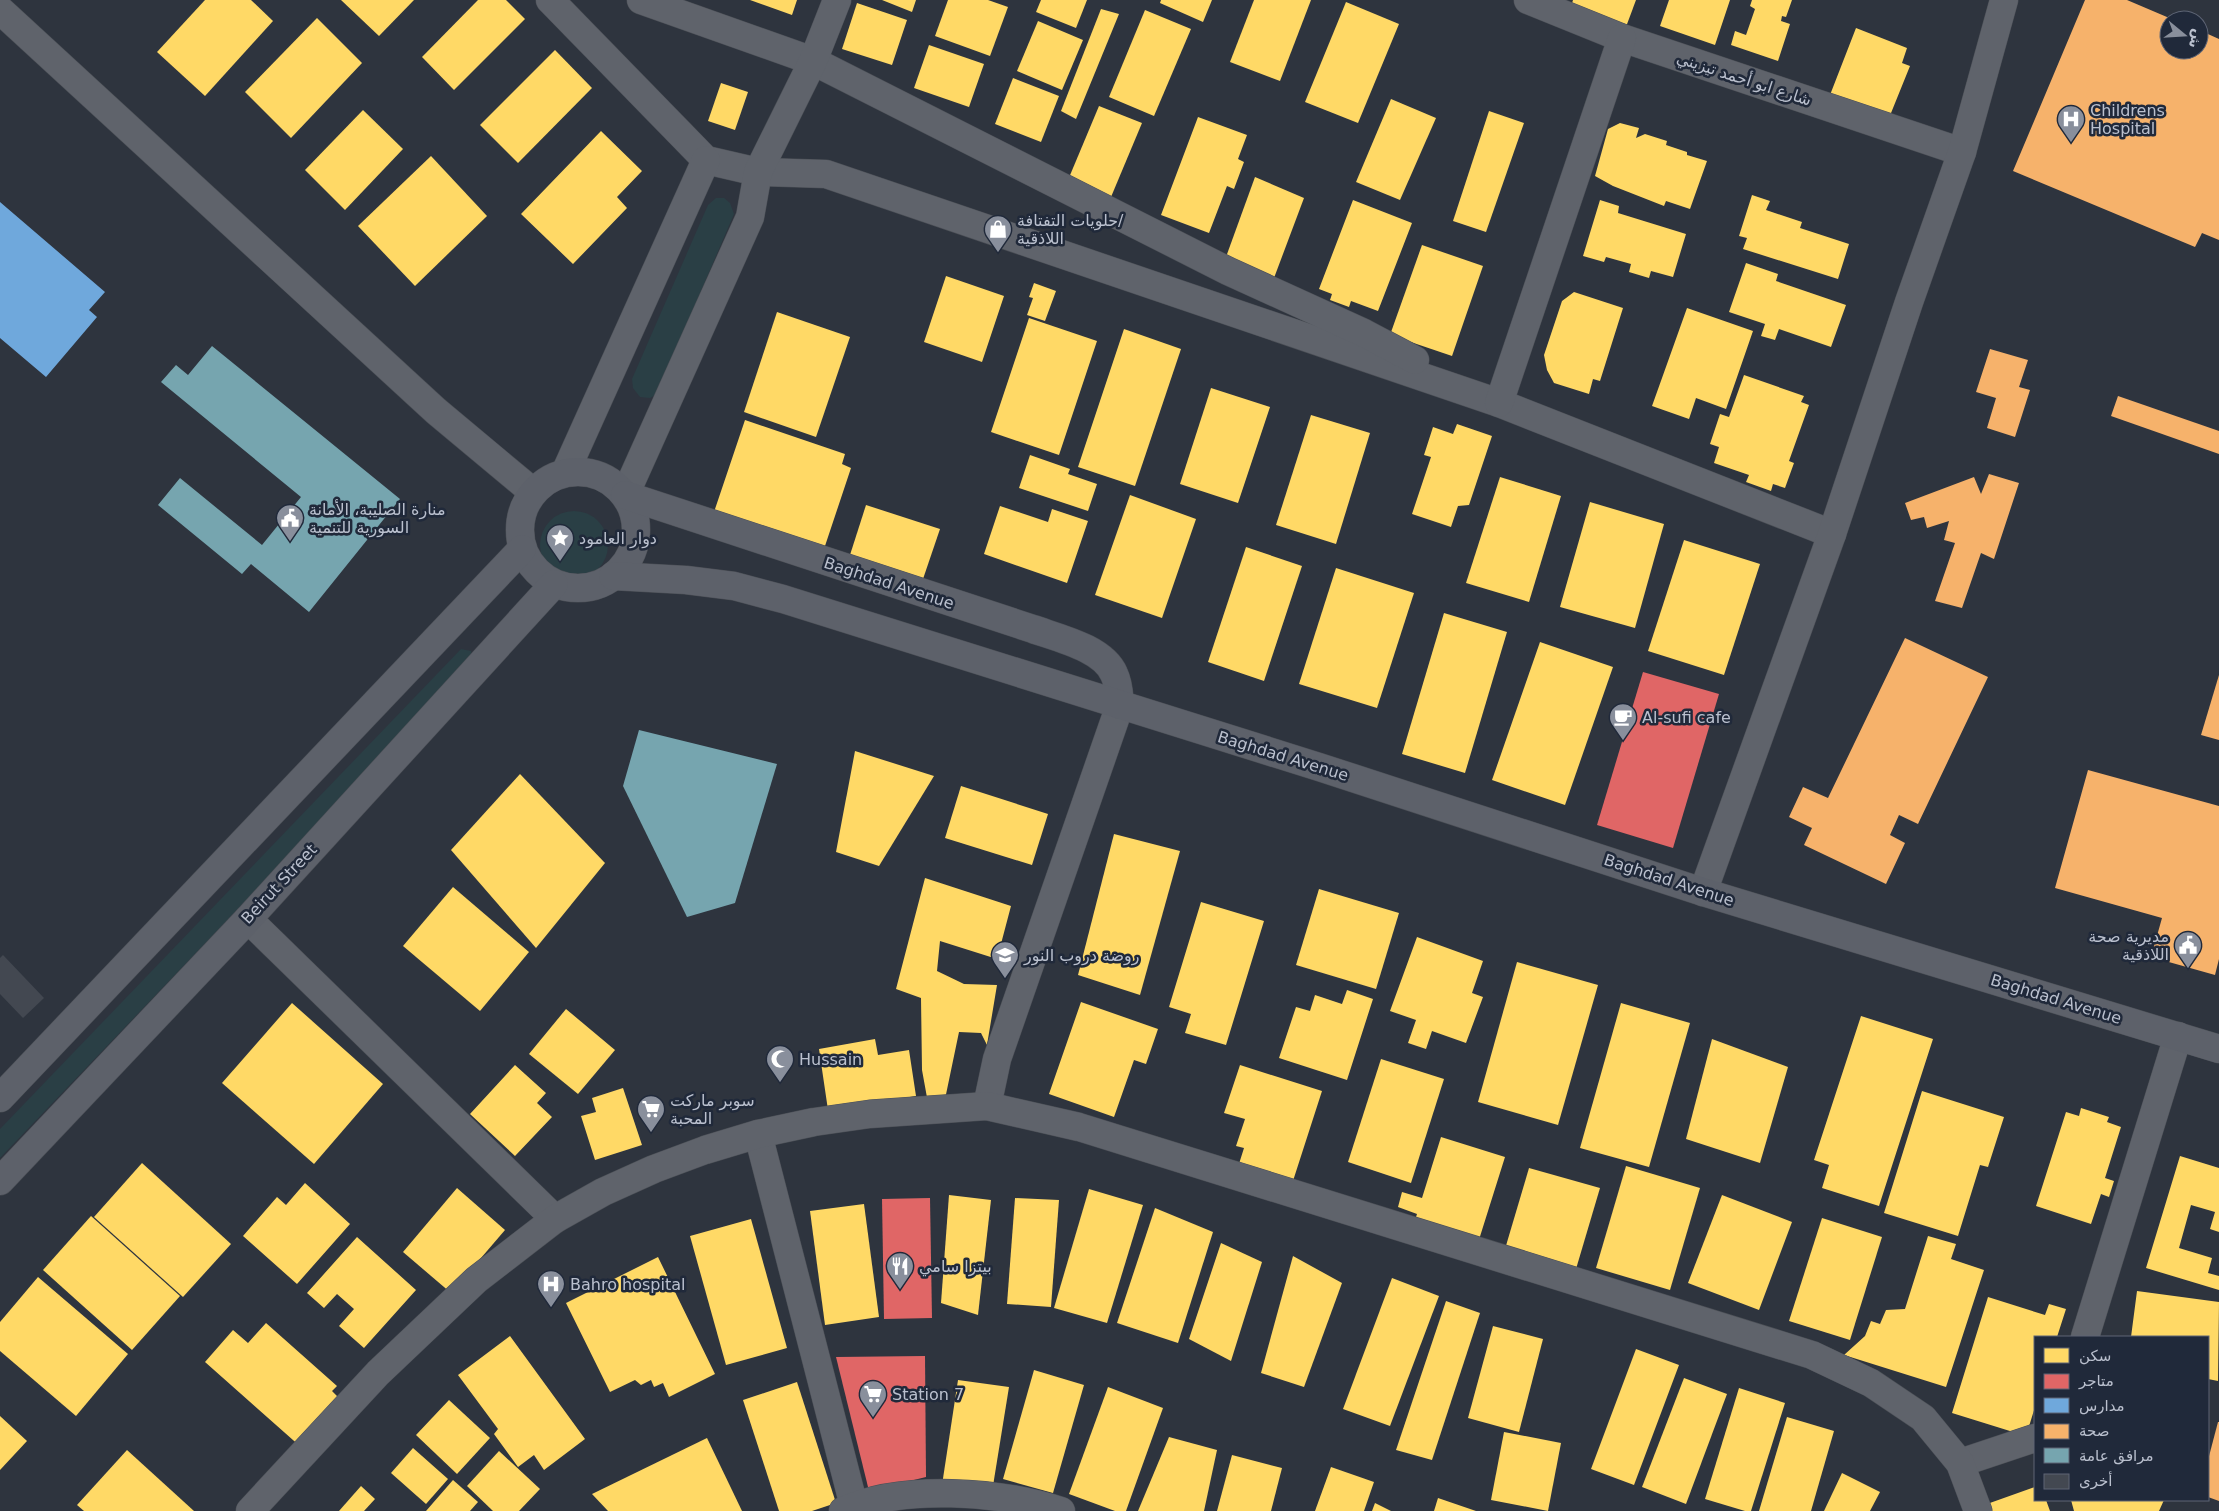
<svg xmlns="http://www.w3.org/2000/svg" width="2219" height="1511" font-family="'DejaVu Sans','Noto Naskh Arabic',sans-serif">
	<rect width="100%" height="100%" fill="#2e343e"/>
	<g fill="#2a3f45">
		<polygon points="716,198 724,198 730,203 734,214 657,394 650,398 640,397 633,388 632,379 708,205"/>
		<circle cx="574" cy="545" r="34"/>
		<polygon points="461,649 471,651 474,662 0,1158 0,1129"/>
	</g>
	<g fill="#ffd966">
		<polygon points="205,0 251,0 273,21 205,96 157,52"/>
		<polygon points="341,0 414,0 379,36"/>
		<polygon points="478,0 506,0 525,19 454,90 422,57"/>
		<polygon points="750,0 797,0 792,15"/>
		<polygon points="882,0 916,0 912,12"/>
		<polygon points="948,0 988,0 1008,7 990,56 935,36"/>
		<polygon points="1041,0 1087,0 1076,28 1036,12"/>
		<polygon points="1161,0 1212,0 1203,22 1160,3"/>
		<polygon points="1254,0 1311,0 1280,81 1230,62"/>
		<polygon points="1573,0 1636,0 1623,35 1570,10"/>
		<polygon points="1669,0 1730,0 1715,45 1660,26"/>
		<polygon points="1752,0 1792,0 1786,17 1782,16 1781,21 1790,24 1778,61 1731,45 1735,31 1746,35 1755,9 1750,6"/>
		<polygon points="1346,2 1399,24 1358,123 1305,102"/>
		<polygon points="857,3 907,20 892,65 842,49"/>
		<polygon points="1101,9 1119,14 1076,119 1061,111"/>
		<polygon points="1145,10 1191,29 1154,116 1109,97"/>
		<polygon points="317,18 362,63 291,138 245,92"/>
		<polygon points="1038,21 1083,40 1062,90 1017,71"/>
		<polygon points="1856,28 1907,48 1902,63 1910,66 1889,118 1830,95"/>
		<polygon points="929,45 984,64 969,107 914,88"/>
		<polygon points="555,50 592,88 518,163 480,125"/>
		<polygon points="1013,78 1059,96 1041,142 995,124"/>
		<polygon points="721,83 748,92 735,130 708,121"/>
		<polygon points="1391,99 1436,118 1400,200 1356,182"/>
		<polygon points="1099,106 1142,123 1111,197 1068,180"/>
		<polygon points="363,110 403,149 345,210 305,170"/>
		<polygon points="1489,111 1524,123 1486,232 1453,221"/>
		<polygon points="1198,117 1247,135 1238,159 1244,162 1234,189 1227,186 1209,233 1161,215"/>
		<polygon points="1620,123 1639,128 1636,138 1645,134 1667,141 1666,145 1687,152 1687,155 1707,161 1690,209 1666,201 1664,206 1613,186 1595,176 1608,129"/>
		<polygon points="601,131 642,171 617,197 627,208 573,264 521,214"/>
		<polygon points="431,156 487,216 415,286 358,226"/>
		<polygon points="1255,177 1304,198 1271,286 1222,268"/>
		<polygon points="1752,195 1770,201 1766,210 1802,222 1800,228 1849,244 1838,279 1743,249 1747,238 1739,236"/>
		<polygon points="1353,200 1412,223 1378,311 1351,301 1349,307 1330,300 1332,294 1319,289"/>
		<polygon points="1600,200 1619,206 1618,213 1686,234 1673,277 1651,271 1649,278 1629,272 1631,264 1606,257 1604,262 1583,256"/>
		<polygon points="1422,245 1483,266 1452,356 1390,335"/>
		<polygon points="1746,263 1778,274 1776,281 1846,305 1831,347 1779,329 1775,340 1761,336 1765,324 1729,312"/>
		<polygon points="946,276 1004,296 982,362 924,342"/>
		<polygon points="1034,283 1056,291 1045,321 1027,315 1033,298 1029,297"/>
		<polygon points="1574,292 1623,308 1600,381 1593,379 1589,394 1554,383 1547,370 1544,355 1562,301"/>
		<polygon points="1687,308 1753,331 1726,409 1696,398 1689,419 1652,406"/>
		<polygon points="777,312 850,337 816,437 744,412"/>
		<polygon points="1029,318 1097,341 1059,455 991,432"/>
		<polygon points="1124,329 1181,349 1135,486 1078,467"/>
		<polygon points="1744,375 1804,396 1801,402 1809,405 1789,461 1794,463 1785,488 1773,484 1771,491 1746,482 1749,475 1714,463 1719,447 1710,444 1720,414 1729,417"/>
		<polygon points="1211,388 1270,407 1238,503 1180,484"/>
		<polygon points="1311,415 1370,433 1336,544 1276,525"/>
		<polygon points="745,420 845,454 842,464 851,468 823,552 713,515"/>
		<polygon points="1457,424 1492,436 1469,505 1458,506 1451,527 1412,514 1431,457 1424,455 1433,427 1453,434"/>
		<polygon points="1030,455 1070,469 1068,474 1097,484 1088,511 1019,488"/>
		<polygon points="1500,477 1561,496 1529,602 1466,583"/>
		<polygon points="1130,495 1196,519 1162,618 1095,595"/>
		<polygon points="1590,502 1664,524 1635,628 1560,607"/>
		<polygon points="866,505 940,529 923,579 850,555"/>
		<polygon points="1000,506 1048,522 1052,509 1088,521 1067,583 984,554"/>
		<polygon points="1684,540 1760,564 1724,675 1648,651"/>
		<polygon points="1246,547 1302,566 1264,681 1208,662"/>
		<polygon points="1336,568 1414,593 1377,708 1299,684"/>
		<polygon points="1444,613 1507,632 1465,773 1402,754"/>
		<polygon points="1540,642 1613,667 1565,805 1492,780"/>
		<polygon points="855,751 934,776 879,866 836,852"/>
		<polygon points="520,774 605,863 536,948 451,850"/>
		<polygon points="961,786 1048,814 1032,865 945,838"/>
		<polygon points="1114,834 1180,851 1140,995 1078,975"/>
		<polygon points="925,878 1011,906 997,959 940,941 937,971 964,984 997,985 987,1045 981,1033 959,1032 944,1104 928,1103 922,1070 921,998 896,989"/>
		<polygon points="453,887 529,952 480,1011 403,946"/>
		<polygon points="1319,889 1399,913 1376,989 1296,965"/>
		<polygon points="1201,902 1264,921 1226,1045 1185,1033 1191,1014 1169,1007"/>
		<polygon points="1417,937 1483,961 1472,993 1483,997 1466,1043 1432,1031 1426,1049 1408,1043 1416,1020 1390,1011"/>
		<polygon points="1517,962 1598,985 1558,1125 1478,1102"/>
		<polygon points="1347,990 1373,999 1347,1080 1279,1058 1296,1007 1310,1011 1315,995 1342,1004"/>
		<polygon points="1081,1002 1158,1029 1146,1064 1134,1060 1114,1117 1049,1094"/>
		<polygon points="292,1003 383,1084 314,1164 222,1083"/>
		<polygon points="1621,1003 1690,1023 1649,1167 1580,1148"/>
		<polygon points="566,1009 615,1050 578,1094 529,1054"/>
		<polygon points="1861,1016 1933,1039 1879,1206 1822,1188 1829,1165 1814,1160"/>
		<polygon points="875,1039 878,1055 909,1050 916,1096 828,1110 819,1049"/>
		<polygon points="1712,1039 1788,1067 1760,1163 1686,1139"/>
		<polygon points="1381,1059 1444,1079 1411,1183 1348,1162"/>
		<polygon points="515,1065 546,1093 537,1103 552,1117 515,1156 470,1114"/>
		<polygon points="1240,1065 1322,1091 1292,1184 1238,1167 1244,1148 1236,1146 1245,1119 1224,1113"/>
		<polygon points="623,1088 642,1145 595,1160 581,1116 596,1112 592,1098"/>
		<polygon points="1922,1091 2004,1117 1988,1167 1980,1165 1958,1236 1884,1213"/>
		<polygon points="2081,1108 2109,1117 2107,1122 2121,1127 2105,1178 2114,1181 2109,1197 2101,1194 2091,1224 2036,1206 2066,1112 2079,1116"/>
		<polygon points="1441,1137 1505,1157 1477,1246 1413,1226 1417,1214 1398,1207 1402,1192 1422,1198"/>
		<polygon points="2180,1156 2219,1168 2219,1232 2210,1229 2215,1212 2191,1205 2179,1248 2212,1258 2208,1273 2219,1276 2219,1290 2146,1268"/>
		<polygon points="142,1163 231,1244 183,1297 94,1217"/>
		<polygon points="1626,1166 1700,1188 1670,1290 1596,1268"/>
		<polygon points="1529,1168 1600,1188 1576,1269 1505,1249"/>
		<polygon points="305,1183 350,1224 297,1284 243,1236 277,1197 286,1205"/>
		<polygon points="457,1188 505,1230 451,1293 403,1252"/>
		<polygon points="1089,1189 1143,1205 1107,1323 1054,1308"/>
		<polygon points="949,1195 991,1200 978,1315 941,1303"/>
		<polygon points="1722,1195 1792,1222 1759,1310 1688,1283"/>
		<polygon points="1015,1198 1059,1200 1051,1307 1007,1304"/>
		<polygon points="864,1204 879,1317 825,1325 810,1211"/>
		<polygon points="1155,1208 1213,1232 1178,1343 1117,1323"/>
		<polygon points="91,1216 180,1296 132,1350 43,1270"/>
		<polygon points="1822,1218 1882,1237 1850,1340 1789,1321"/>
		<polygon points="751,1219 787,1348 726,1365 690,1236"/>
		<polygon points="1928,1236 1956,1244 1951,1259 1984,1270 1946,1387 1844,1355 1865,1336 1871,1321 1880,1324 1886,1310 1905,1309"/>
		<polygon points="357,1237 416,1290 364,1348 339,1326 354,1309 337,1294 324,1308 307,1293"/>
		<polygon points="1221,1243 1262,1262 1231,1361 1189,1339"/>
		<polygon points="1293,1256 1342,1283 1304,1387 1261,1373"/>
		<polygon points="658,1257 715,1374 669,1397 663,1383 654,1387 651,1380 641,1385 635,1380 610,1392 566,1303"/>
		<polygon points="38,1277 128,1354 76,1416 0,1351 0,1322"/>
		<polygon points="1392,1278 1439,1296 1390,1426 1343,1409"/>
		<polygon points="2137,1291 2219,1302 2218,1381 2208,1379 2208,1337 2131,1337"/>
		<polygon points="1988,1297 2045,1315 2049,1304 2066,1309 2057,1337 2035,1337 2035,1407 2026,1436 1952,1413"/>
		<polygon points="1446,1301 1480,1313 1432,1460 1396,1450"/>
		<polygon points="266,1323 337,1386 332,1391 343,1402 302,1448 205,1362 233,1330 248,1343"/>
		<polygon points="1493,1326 1543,1339 1519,1432 1468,1418"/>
		<polygon points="510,1336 585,1439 544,1470 534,1455 518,1467 494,1434 498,1429 458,1375"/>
		<polygon points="1636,1349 1679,1365 1634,1485 1591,1469"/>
		<polygon points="1034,1370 1084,1385 1053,1493 1003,1479"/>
		<polygon points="1684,1378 1727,1394 1686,1504 1642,1487"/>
		<polygon points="958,1380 1009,1387 992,1492 942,1485"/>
		<polygon points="797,1382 836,1503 812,1511 779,1511 743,1400"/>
		<polygon points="1108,1387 1163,1408 1126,1511 1115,1511 1069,1494"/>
		<polygon points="1739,1388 1785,1403 1751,1511 1745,1511 1705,1499"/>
		<polygon points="449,1400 490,1438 457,1474 416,1435"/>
		<polygon points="0,1416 27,1441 0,1470"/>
		<polygon points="1787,1417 1834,1431 1811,1511 1759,1511"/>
		<polygon points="1504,1432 1561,1443 1548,1511 1491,1500"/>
		<polygon points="1169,1437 1217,1450 1204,1511 1138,1511"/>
		<polygon points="707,1438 742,1511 608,1511 592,1494"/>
		<polygon points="413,1448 448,1479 426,1504 391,1473"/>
		<polygon points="127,1450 194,1511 84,1511 77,1505"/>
		<polygon points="499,1451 540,1489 519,1511 493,1511 467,1486"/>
		<polygon points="1232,1455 1282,1468 1271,1511 1217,1511"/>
		<polygon points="1331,1467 1374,1482 1364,1511 1315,1511"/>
		<polygon points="1842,1473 1880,1492 1870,1511 1824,1511"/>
		<polygon points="453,1480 478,1502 470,1511 426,1511"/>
		<polygon points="361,1486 375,1499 364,1511 339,1511"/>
		<polygon points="2035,1487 2035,1500 2046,1500 2050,1511 1990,1511 1987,1504"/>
		<polygon points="1438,1498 1476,1511 1434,1511"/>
		<polygon points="2071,1500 2164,1500 2159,1511 2074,1511"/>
		<polygon points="1375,1503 1391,1511 1372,1511"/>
	</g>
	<g fill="#e06666">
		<polygon points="1643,672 1719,694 1673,848 1597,825"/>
		<polygon points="930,1198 932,1318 884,1319 882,1199"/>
		<polygon points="925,1356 926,1477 869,1491 836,1357"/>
	</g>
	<polygon fill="#6fa8dc" points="0,202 105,292 89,310 97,317 46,377 0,338"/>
	<g fill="#f6b26b">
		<polygon points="2085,0 2127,0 2174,20 2169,20 2169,50 2199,50 2199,30 2219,39 2219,240 2202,233 2195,247 2013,171"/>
		<polygon points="1990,349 2028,360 2019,387 2030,390 2015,437 1987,428 1996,398 1976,392"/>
		<polygon points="2118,396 2219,431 2219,454 2111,416"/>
		<polygon points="1989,474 2019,483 1994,559 1981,553 1962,608 1935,601 1955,543 1944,540 1949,521 1927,528 1924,517 1911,520 1905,503 1974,477 1981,494"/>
		<polygon points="1905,638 1988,677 1918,824 1899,815 1890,835 1905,843 1886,884 1804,845 1812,828 1789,817 1803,787 1828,798"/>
		<polygon points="2219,675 2219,740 2201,735"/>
		<polygon points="2088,770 2219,806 2219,959 2215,975 2151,957 2162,918 2055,888"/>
		<polygon points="2218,1422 2219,1422 2219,1501 2208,1497 2208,1460"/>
	</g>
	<g fill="#76a5af">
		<polygon points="212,346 400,499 309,612 251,564 242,574 158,505 180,478 262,545 301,497 161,382 176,365 188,375"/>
		<polygon points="639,730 777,764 735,903 687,917 623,786"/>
	</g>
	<polygon fill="#434851" points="3,955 44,998 23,1018 0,994 0,958"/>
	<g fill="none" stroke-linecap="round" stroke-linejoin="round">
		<g stroke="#4b4f56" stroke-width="29">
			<g id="street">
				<polyline points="550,0 706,160 758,172 826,174 1499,403 1832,534"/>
				<polyline points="641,0 813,61 1228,271 1364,333 1415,360"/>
				<polyline points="1528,0 1622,38 1962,152"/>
				<polyline points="0,10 436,411 533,492"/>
				<polyline points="1499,403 1622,38"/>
				<polyline points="565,473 706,160"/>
				<polyline points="625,495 750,217 758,172 813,61 837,0"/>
				<polyline points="1703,892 1832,534 1909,302 1962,152 2004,0"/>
				<polyline points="248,919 555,1219"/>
				<polyline points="987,1106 997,1059 1120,705"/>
				<polyline points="758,1134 854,1506"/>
				<polyline points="2085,1337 2178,1036"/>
				<polyline points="1960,1463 2035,1438"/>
				<polyline points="250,1511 378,1373 476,1280 555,1219 603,1192 654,1169 705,1150 758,1134 814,1122 870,1114 987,1106 1079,1127 1812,1355 1871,1383 1923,1418 1960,1463 1978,1511"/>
				<path d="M843,1511C902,1484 1000,1491 1061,1511"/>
			</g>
		</g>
		<g stroke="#4b4f56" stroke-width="29">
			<g id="secondary">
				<circle cx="578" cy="530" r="58"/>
				<path d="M625,495L1033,629C1058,638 1103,648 1114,674C1119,684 1119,695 1120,705"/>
				<polyline points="613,576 686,580 734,586 783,599 1319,767 1703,892 2219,1049"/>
				<polyline points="0,1098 522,549"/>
				<polyline points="0,1181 248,919 554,584"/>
			</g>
		</g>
		<use href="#street" stroke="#5f636b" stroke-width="28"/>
		<use href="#secondary" stroke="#5d616a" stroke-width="28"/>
	</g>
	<defs>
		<g id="hospital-pin" transform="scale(1.4375)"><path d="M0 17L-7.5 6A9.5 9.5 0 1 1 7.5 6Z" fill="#898f9c" stroke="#20293a"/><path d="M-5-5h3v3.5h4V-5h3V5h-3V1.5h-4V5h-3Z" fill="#fff"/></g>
		<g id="shop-pin" transform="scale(1.4375)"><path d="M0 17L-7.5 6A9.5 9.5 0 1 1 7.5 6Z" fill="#898f9c" stroke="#20293a"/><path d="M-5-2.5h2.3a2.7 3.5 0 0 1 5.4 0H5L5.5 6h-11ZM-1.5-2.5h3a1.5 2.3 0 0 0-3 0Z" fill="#fff"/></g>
		<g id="civic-pin" transform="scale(1.4375)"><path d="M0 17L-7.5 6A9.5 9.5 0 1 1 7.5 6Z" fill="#898f9c" stroke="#20293a"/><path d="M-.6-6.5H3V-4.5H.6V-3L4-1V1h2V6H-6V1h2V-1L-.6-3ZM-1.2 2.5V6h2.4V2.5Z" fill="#fff"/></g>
		<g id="sight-pin" transform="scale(1.4375)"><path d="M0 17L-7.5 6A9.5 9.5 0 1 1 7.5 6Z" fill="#898f9c" stroke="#20293a"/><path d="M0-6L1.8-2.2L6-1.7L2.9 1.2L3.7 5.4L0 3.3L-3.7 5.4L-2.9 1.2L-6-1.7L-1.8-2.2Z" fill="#fff"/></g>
		<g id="cafe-pin" transform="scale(1.4375)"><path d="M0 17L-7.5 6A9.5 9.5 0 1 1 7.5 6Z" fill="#898f9c" stroke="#20293a"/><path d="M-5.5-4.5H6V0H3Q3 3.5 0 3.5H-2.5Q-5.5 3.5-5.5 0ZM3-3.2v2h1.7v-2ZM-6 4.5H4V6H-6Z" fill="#fff"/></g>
		<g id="school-pin" transform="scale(1.4375)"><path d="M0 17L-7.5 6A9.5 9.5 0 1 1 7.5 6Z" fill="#898f9c" stroke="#20293a"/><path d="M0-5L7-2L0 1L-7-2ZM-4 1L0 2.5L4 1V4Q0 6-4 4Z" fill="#fff"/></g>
		<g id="mosque-pin" transform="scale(1.4375)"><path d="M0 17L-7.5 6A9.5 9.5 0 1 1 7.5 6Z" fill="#898f9c" stroke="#20293a"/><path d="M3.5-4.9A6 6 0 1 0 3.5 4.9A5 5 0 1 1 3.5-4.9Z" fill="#fff"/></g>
		<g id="supermarket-pin" transform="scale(1.4375)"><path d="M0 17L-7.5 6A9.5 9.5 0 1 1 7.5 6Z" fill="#898f9c" stroke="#20293a"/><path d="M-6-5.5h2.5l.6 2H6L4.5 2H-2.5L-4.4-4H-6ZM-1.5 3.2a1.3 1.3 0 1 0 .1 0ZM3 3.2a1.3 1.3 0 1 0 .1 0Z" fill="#fff"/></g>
		<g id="restaurant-pin" transform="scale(1.4375)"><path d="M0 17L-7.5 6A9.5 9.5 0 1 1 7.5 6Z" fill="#898f9c" stroke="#20293a"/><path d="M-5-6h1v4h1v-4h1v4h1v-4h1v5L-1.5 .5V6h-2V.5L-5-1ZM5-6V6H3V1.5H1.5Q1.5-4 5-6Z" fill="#fff"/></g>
	</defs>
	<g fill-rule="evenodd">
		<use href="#hospital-pin" x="2071" y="119"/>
		<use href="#shop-pin" x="998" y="229"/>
		<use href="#civic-pin" x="290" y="518"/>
		<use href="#sight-pin" x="560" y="538"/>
		<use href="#cafe-pin" x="1623" y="717"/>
		<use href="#civic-pin" x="2188" y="945"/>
		<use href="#school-pin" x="1005" y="955"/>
		<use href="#mosque-pin" x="780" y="1059"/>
		<use href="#supermarket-pin" x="651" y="1109"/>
		<use href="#restaurant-pin" x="900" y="1266"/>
		<use href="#hospital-pin" x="551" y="1284"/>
		<use href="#supermarket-pin" x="873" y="1394"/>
	</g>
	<g text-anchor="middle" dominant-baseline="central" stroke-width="5" stroke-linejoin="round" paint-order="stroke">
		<g font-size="16" fill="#bac0ce" stroke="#20293a">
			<text transform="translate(1744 79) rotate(18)">شارع ابو أحمد تيزيني</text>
			<text transform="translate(889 583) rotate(18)">Baghdad Avenue</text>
			<text transform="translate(1283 756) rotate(17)">Baghdad Avenue</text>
			<text transform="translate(1669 880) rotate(18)">Baghdad Avenue</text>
			<text transform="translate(279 884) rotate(-47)">Beirut Street</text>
			<text transform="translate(2056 999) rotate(17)">Baghdad Avenue</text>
		</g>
		<g font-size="16" fill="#bac0ce" stroke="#20293a" text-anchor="start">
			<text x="2090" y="110">Childrens<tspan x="2090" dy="18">Hospital</tspan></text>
			<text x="1017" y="220">حلويات التفتافة/<tspan x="1017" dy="18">اللاذقية</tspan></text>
			<text x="309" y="509">منارة الصليبة، الأمانة<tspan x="309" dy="18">السورية للتنمية</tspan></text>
			<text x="579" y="538">دوار العامود</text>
			<text x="1642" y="717">Al-sufi cafe</text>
			<text x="2169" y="936" text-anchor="end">مديرية صحة<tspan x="2169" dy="18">اللاذقية</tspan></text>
			<text x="1024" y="955">روضة دروب النور</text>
			<text x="799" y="1059">Hussain</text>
			<text x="670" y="1100">سوبر ماركت<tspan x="670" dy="18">المحبة</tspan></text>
			<text x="919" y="1266">بيتزا سامي</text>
			<text x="570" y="1284">Bahro hospital</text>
			<text x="892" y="1394">Station 7</text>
		</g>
	</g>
	<rect x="2034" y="1336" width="175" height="165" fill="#20293a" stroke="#5e6575"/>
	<rect x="2044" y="1348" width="25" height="15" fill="#ffd966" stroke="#5e6575"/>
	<text x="2079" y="1361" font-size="15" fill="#bac0ce">سكن</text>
	<rect x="2044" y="1374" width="25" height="15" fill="#e06666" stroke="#5e6575"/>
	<text x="2079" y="1386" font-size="15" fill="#bac0ce">متاجر</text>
	<rect x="2044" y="1398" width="25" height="15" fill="#6fa8dc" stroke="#5e6575"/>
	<text x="2079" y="1411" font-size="15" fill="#bac0ce">مدارس</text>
	<rect x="2044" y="1424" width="25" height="15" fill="#f6b26b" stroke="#5e6575"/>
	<text x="2079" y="1436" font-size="15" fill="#bac0ce">صحة</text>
	<rect x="2044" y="1448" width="25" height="15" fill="#76a5af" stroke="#5e6575"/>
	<text x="2079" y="1461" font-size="15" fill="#bac0ce">مرافق عامة</text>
	<rect x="2044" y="1474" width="25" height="15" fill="#434851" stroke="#5e6575"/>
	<text x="2079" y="1486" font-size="15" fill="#bac0ce">أخرى</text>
	<g transform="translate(2184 35) rotate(108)"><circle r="24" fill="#20293a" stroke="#5e6575"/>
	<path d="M0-4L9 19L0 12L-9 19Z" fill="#898f9c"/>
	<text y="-8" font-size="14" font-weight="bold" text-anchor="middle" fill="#bac0ce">ش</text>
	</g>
</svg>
